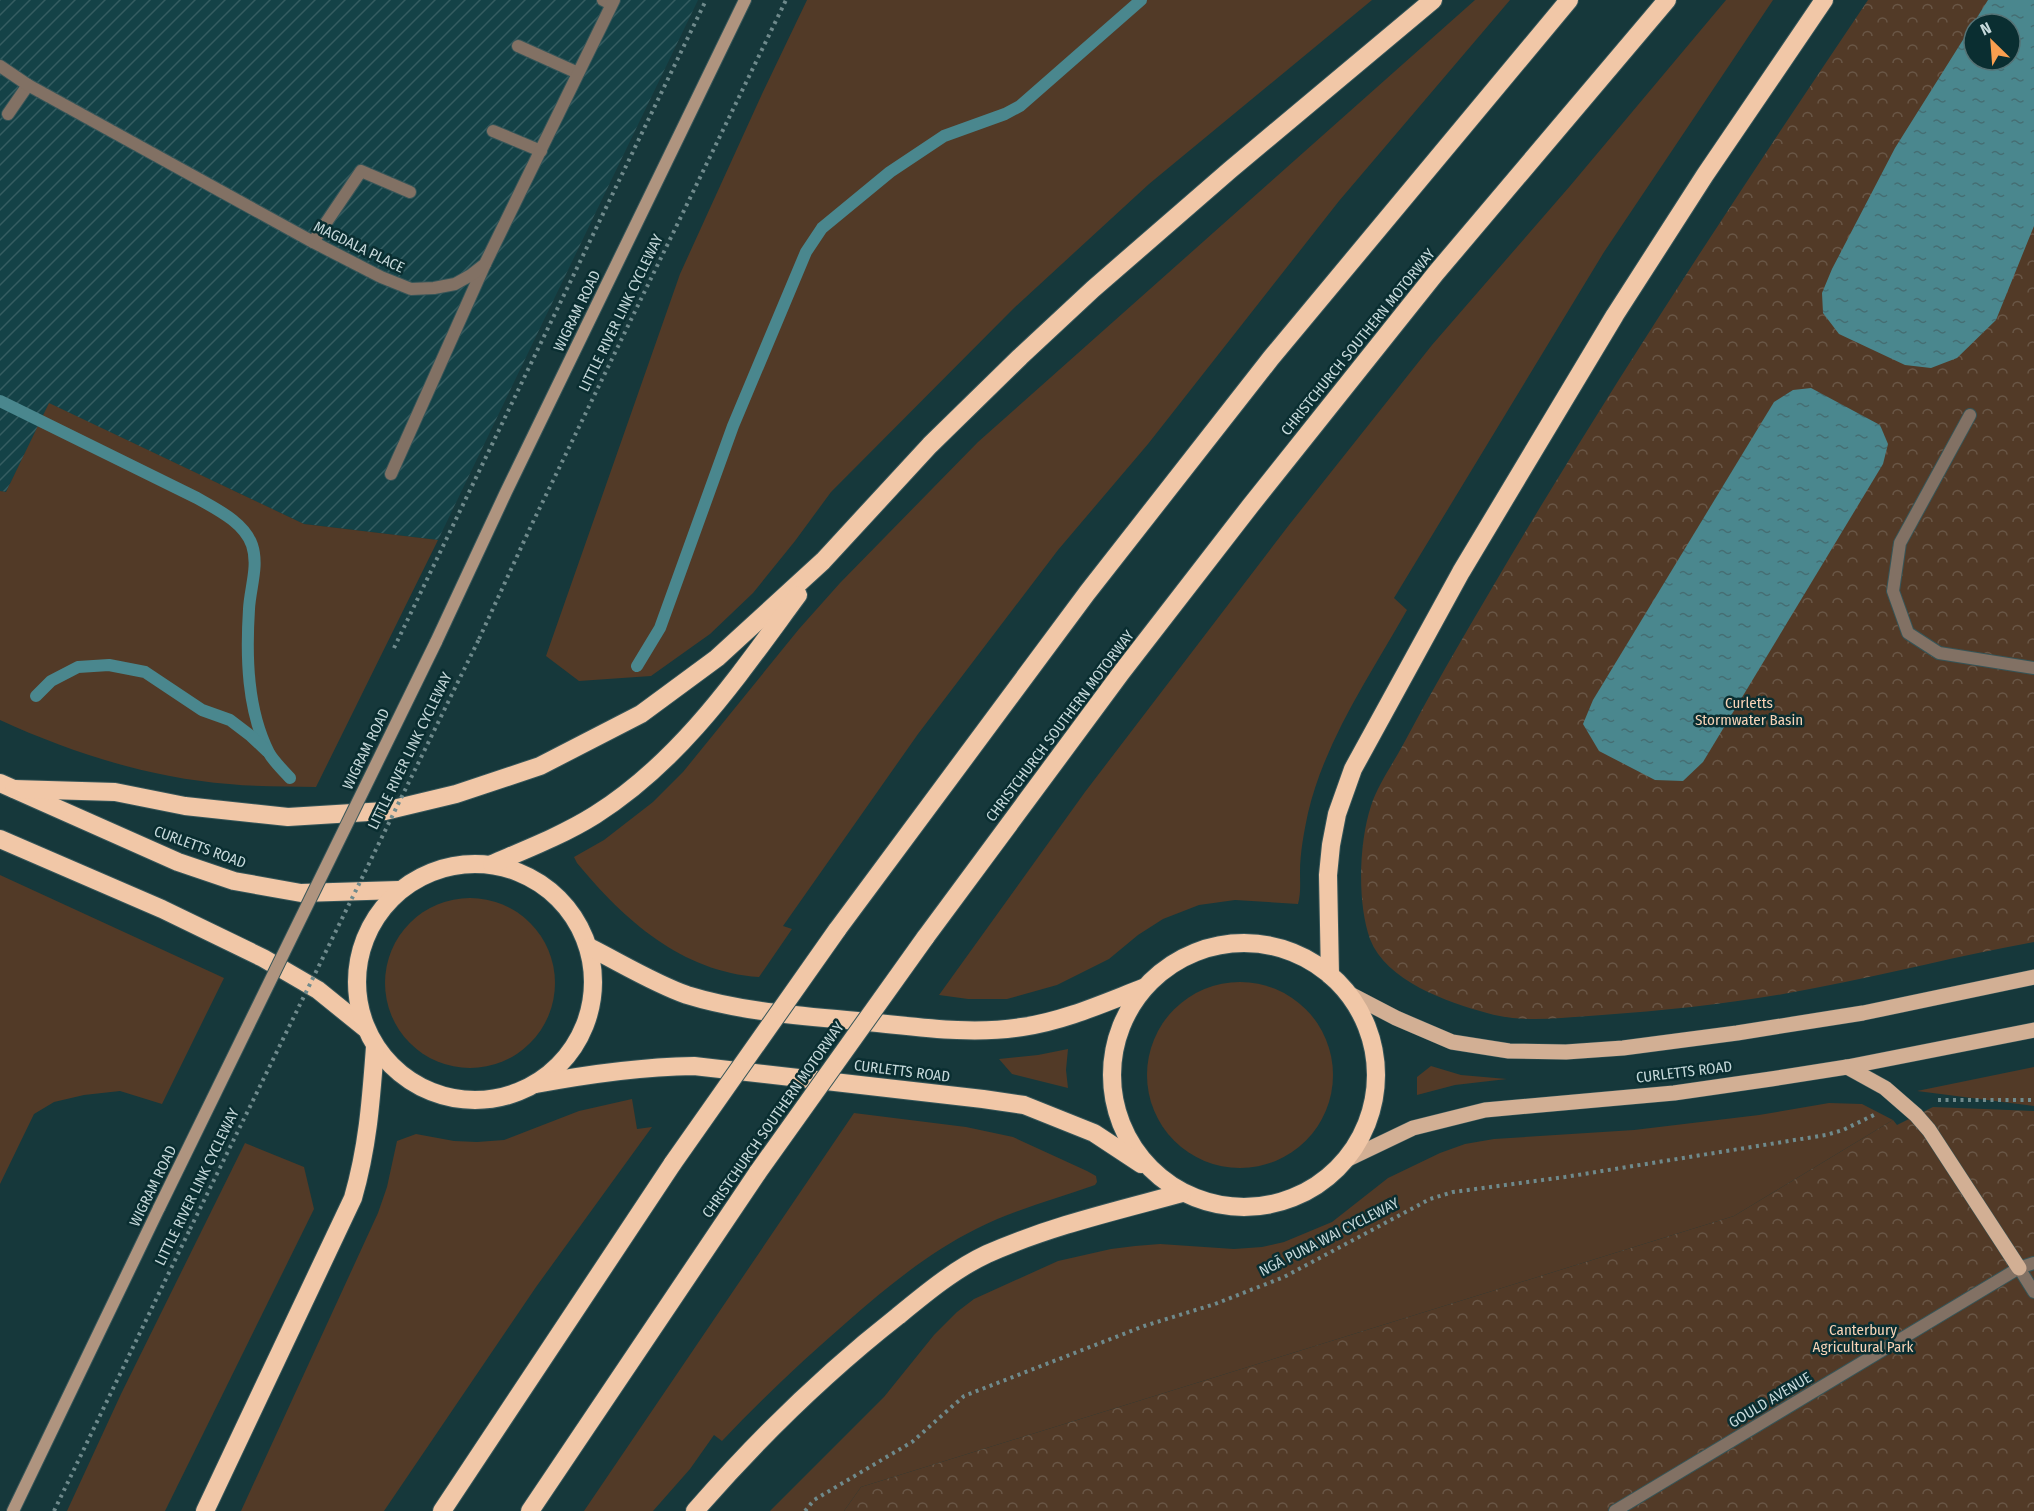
<svg xmlns="http://www.w3.org/2000/svg" width="2034" height="1511" font-family="'Fira Sans Condensed',sans-serif">
	<defs>
		<pattern id="industrial-furrows" width="10" height="10" patternUnits="userSpaceOnUse" patternTransform="scale(1.5)"><rect width="10" height="10" fill="#144247"/><path d="M-1 1l2-2M0 10L10 0M9 11l2-2" fill="none" stroke="#355d61"/></pattern>
		<pattern id="park-crowns" width="20" height="18" patternUnits="userSpaceOnUse" patternTransform="scale(1.5)"><rect width="20" height="18" fill="#523a27"/><path d="M2 6a3 3 0 1 1 6 0M12 15a3 3 0 1 1 6 0" fill="none" stroke="#695646"/></pattern>
		<pattern id="water-ripples" width="26" height="14" patternUnits="userSpaceOnUse" patternTransform="scale(1.5)"><rect width="26" height="14" fill="#4a878e"/><path d="M2 4q2-2 4 0t4 0M15 11q2-2 4 0t4 0" fill="none" stroke="#456e73"/></pattern>
	</defs>
	<rect width="100%" height="100%" fill="#16383b"/>
	<polygon fill="url(#industrial-furrows)" points="0,0 698,0 438,540 304,524 50,404 6,492 0,491"/>
	<g fill="#523a27">
		<polygon points="807,0 1372,0 1149,184 1014,308 831,492 795,541 753,593 710,634 651,676 579,681 546,656 680,274 762,94"/>
		<path d="M1475,0H1510L1339,201L1148,444L1058,550L918,734L783,926L792,929L759,977C682,972 624,920 577,863L574,857L604,840L653,802L683,772L799,629L840,583L978,442Z"/>
		<path d="M1726,0H1773L1604,252L1394,598L1407,610C1371,674 1325,740 1308,813C1304,832 1300,853 1300,872C1300,884 1301,893 1298,904L1235,900L1199,905L1163,919L1138,935L1109,959L1057,985L1007,999H968L939,995L1085,792L1289,525L1432,345L1570,186Z"/>
		<path d="M49,403L304,524L438,540L316,787C287,786 258,787 229,784C150,778 72,753 0,720V491L6,492Z"/>
		<polygon points="0,875 224,978 162,1104 120,1091 84,1095 54,1102 34,1114 0,1184"/>
		<circle cx="470" cy="983" r="85"/>
		<circle cx="1240" cy="1075" r="93"/>
		<polygon points="1068,1049 1066,1070 1068,1088 1012,1074 999,1059 1038,1055"/>
		<polygon points="1431,1066 1461,1075 1507,1079 1455,1085 1417,1095 1417,1077"/>
		<polygon points="2034,1067 2034,1106 1917,1091"/>
		<polygon points="632,1099 637,1129 652,1127 536,1287 384,1511 241,1511 378,1213 387,1187 397,1141 416,1134 454,1141 477,1142 504,1140 579,1111"/>
		<polygon points="1829,1103 1862,1104 1893,1120 1734,1216 861,1487 844,1511 770,1511 884,1397 934,1335 957,1312 974,1299 1058,1261 1111,1249 1135,1246 1160,1244 1234,1249 1262,1247 1284,1242 1332,1222 1388,1178 1440,1153 1465,1144 1494,1139 1634,1130 1759,1115"/>
		<path d="M854,1113L966,1127L1013,1137L1087,1171L1096,1176L1097,1182L1095,1185C1055,1199 1014,1210 976,1229C928,1253 887,1287 847,1322C803,1360 762,1399 722,1441L714,1435L690,1469L653,1511H584Z"/>
		<polygon points="245,1143 304,1167 314,1209 165,1511 67,1511 121,1394"/>
	</g>
	<g fill="url(#park-crowns)" fill-rule="evenodd">
		<path d="M1868,0H2034V942C1961,955 1889,974 1815,988C1746,1002 1673,1010 1602,1015C1565,1017 1524,1024 1487,1013C1447,1002 1386,981 1370,939C1357,903 1359,842 1371,806C1378,784 1393,764 1404,743C1432,690 1462,639 1492,588C1610,387 1738,193 1868,0ZM1974,24H2010V60H1974Z"/>
		<polygon points="1933,1107 2034,1111 2034,1511 844,1511 861,1487 1734,1216 1893,1120 1897,1125"/>
	</g>
	<g fill="url(#water-ripples)" fill-rule="evenodd">
		<path d="M1988,0H2034V226L1996,320L1957,358L1931,368L1905,365L1839,334L1823,313L1822,293L1832,269L1895,148ZM1974,24H2010V60H1974Z"/>
		<polygon points="1811,388 1880,425 1888,444 1883,464 1703,762 1683,781 1655,780 1599,751 1583,724 1593,700 1774,402 1793,390"/>
	</g>
	<g fill="none" stroke-linecap="round" stroke-linejoin="round">
		<g stroke="#4a878e" stroke-width="12">
			<path d="M0,401L197,498C216,509 244,522 252,545C259,566 250,588 249,609C246,656 247,710 269,753C274,762 283,770 290,778"/>
			<polyline points="637,666 660,628 733,426 806,252 822,228 890,172 944,136 1005,114 1020,106 1141,0"/>
			<polyline points="36,696 51,681 78,667 109,665 145,672 202,710 230,720 251,736 267,751"/>
		</g>
		<g stroke="#365558" stroke-width="14">
			<g id="lane">
				<polyline points="603,0 611,4"/>
				<polyline points="518,46 578,73"/>
				<polyline points="8,114 28,85"/>
				<polyline points="493,131 541,151"/>
				<polyline points="313,242 361,171 410,192"/>
				<polyline points="1970,415 1900,543 1893,591 1908,633 1939,653 2034,668"/>
				<polyline points="391,474 485,264"/>
				<polyline points="2019,1268 2034,1292"/>
				<polyline points="1615,1511 2019,1268 2034,1263"/>
			</g>
		</g>
		<g stroke="#365558" stroke-width="14">
			<polyline id="street" points="0,66 28,85 313,242 381,277 411,289 434,288 455,284 471,275 485,264 614,0"/>
		</g>
		<g stroke="#365558" stroke-width="14">
			<g id="secondary">
				<polyline points="436,642 506,492 745,0"/>
				<polyline points="13,1511 159,1208"/>
			</g>
		</g>
		<g stroke="#365558" stroke-width="16">
			<g id="primary">
				<polyline points="1348,993 1396,1018 1452,1042 1509,1051 1566,1052 1623,1048 1737,1033 1863,1013 2034,977"/>
				<polyline points="1847,1067 1885,1088 1916,1115 1929,1130 2019,1268"/>
				<polyline points="1344,1161 1413,1128 1485,1110 1674,1093 1771,1079 1847,1067 2034,1030"/>
			</g>
		</g>
		<g stroke="#365558" stroke-width="20">
			<g id="highway">
				<polyline points="0,783 178,862 234,881 301,893 399,890"/>
				<polyline points="14,789 115,792 185,806 288,817 385,811 456,794 540,766 641,714 717,658 823,561 930,445 1020,357 1093,289 1230,170 1433,0"/>
				<polyline points="0,839 162,909 263,958 318,990 365,1028"/>
				<circle cx="475" cy="982" r="118"/>
				<path d="M492,864C527,849 563,835 595,815C682,760 738,676 798,595"/>
				<polyline points="837,930 1087,593 1271,358 1569,0"/>
				<polyline points="925,938 1121,673 1251,505 1436,273 1667,0"/>
				<circle cx="1244" cy="1075" r="132"/>
				<path d="M589,947C619,962 655,984 687,995C745,1013 808,1016 868,1022C919,1027 971,1035 1022,1027C1064,1021 1104,1003 1143,988"/>
				<polyline points="1330,975 1328,875 1331,845 1337,814 1353,769 1461,572 1615,315 1705,175 1824,0"/>
				<path d="M536,1084C589,1074 640,1067 694,1066L983,1099L1024,1105L1094,1133L1141,1164"/>
				<path d="M205,1511L353,1198C368,1146 371,1100 375,1047"/>
				<polyline points="442,1511 673,1163"/>
				<polyline points="530,1511 758,1172"/>
				<path d="M695,1511C756,1441 824,1374 898,1316C926,1293 955,1269 987,1254C1050,1226 1116,1211 1182,1193"/>
			</g>
		</g>
		<g stroke="#6f8a8c" stroke-width="4" stroke-dasharray="3 4.5" stroke-linecap="butt">
			<polyline points="479,639 531,526 786,0"/>
			<polyline points="394,648 706,0"/>
			<polyline points="1938,1100 2034,1100"/>
			<polyline points="54,1511 190,1229"/>
			<polyline points="805,1511 814,1500 912,1442 964,1396 1144,1326 1215,1304 1284,1277 1430,1199 1453,1192 1565,1177 1826,1135 1843,1130 1876,1114"/>
		</g>
		<use href="#lane" stroke="#827164" stroke-width="12"/>
		<use href="#street" stroke="#827164" stroke-width="12"/>
		<use href="#secondary" stroke="#af947f" stroke-width="12"/>
		<use href="#primary" stroke="#d2af94" stroke-width="15"/>
		<use href="#highway" stroke="#f1c7a7" stroke-width="18"/>
		<g stroke="#365558" stroke-width="14" stroke-linecap="butt">
			<polyline id="secondary-bridge" points="159,1208 436,642"/>
		</g>
		<g stroke="#365558" stroke-width="20" stroke-linecap="butt">
			<g id="highway-bridge">
				<polyline points="673,1163 837,930"/>
				<polyline points="758,1172 925,938"/>
			</g>
		</g>
		<polyline stroke="#6f8a8c" stroke-width="4" stroke-dasharray="3 4.5" stroke-linecap="butt" points="190,1229 479,639"/>
		<use href="#secondary-bridge" stroke="#af947f" stroke-width="12"/>
		<use href="#highway-bridge" stroke="#f1c7a7" stroke-width="18"/>
	</g>
	<g text-anchor="middle" dominant-baseline="central" stroke-width="5" stroke-linejoin="round" paint-order="stroke">
		<g font-size="15" fill="#c6d9db" stroke="#0a2e31">
			<text transform="translate(359 247) rotate(26)">MAGDALA PLACE</text>
			<text transform="translate(577 311) rotate(-64)">WIGRAM ROAD</text>
			<text transform="translate(621 313) rotate(-64)">LITTLE RIVER LINK CYCLEWAY</text>
			<text transform="translate(1358 342) rotate(-51)">CHRISTCHURCH SOUTHERN MOTORWAY</text>
			<text transform="translate(1060 726) rotate(-53)">CHRISTCHURCH SOUTHERN MOTORWAY</text>
			<text transform="translate(366 749) rotate(-64)">WIGRAM ROAD</text>
			<text transform="translate(410 751) rotate(-64)">LITTLE RIVER LINK CYCLEWAY</text>
			<text transform="translate(200 847) rotate(20)">CURLETTS ROAD</text>
			<text transform="translate(902 1071) rotate(7)">CURLETTS ROAD</text>
			<text transform="translate(1684 1072) rotate(-7)">CURLETTS ROAD</text>
			<text transform="translate(773 1120) rotate(-55)">CHRISTCHURCH SOUTHERN MOTORWAY</text>
			<text transform="translate(153 1186) rotate(-64)">WIGRAM ROAD</text>
			<text transform="translate(197 1187) rotate(-64)">LITTLE RIVER LINK CYCLEWAY</text>
			<text transform="translate(1329 1237) rotate(-27)">NGĀ PUNA WAI CYCLEWAY</text>
			<text transform="translate(1770 1400) rotate(-31)">GOULD AVENUE</text>
		</g>
		<g font-size="15" fill="#f8d3b7" stroke="#0a2e31">
			<text x="1749" y="703">Curletts<tspan x="1749" dy="17">Stormwater Basin</tspan></text>
			<text x="1863" y="1330">Canterbury<tspan x="1863" dy="17">Agricultural Park</tspan></text>
		</g>
	</g>
	<g transform="translate(1992 42) rotate(335)"><circle r="28" fill="#0a2e31" stroke="#557275" stroke-width="1.5"/>
	<path d="M0-4.5L10 22L0 15L-10 22Z" fill="#fa9f4f"/>
	<text y="-9" font-size="16" font-weight="bold" text-anchor="middle" fill="#c6d9db">N</text>
	</g>
</svg>
